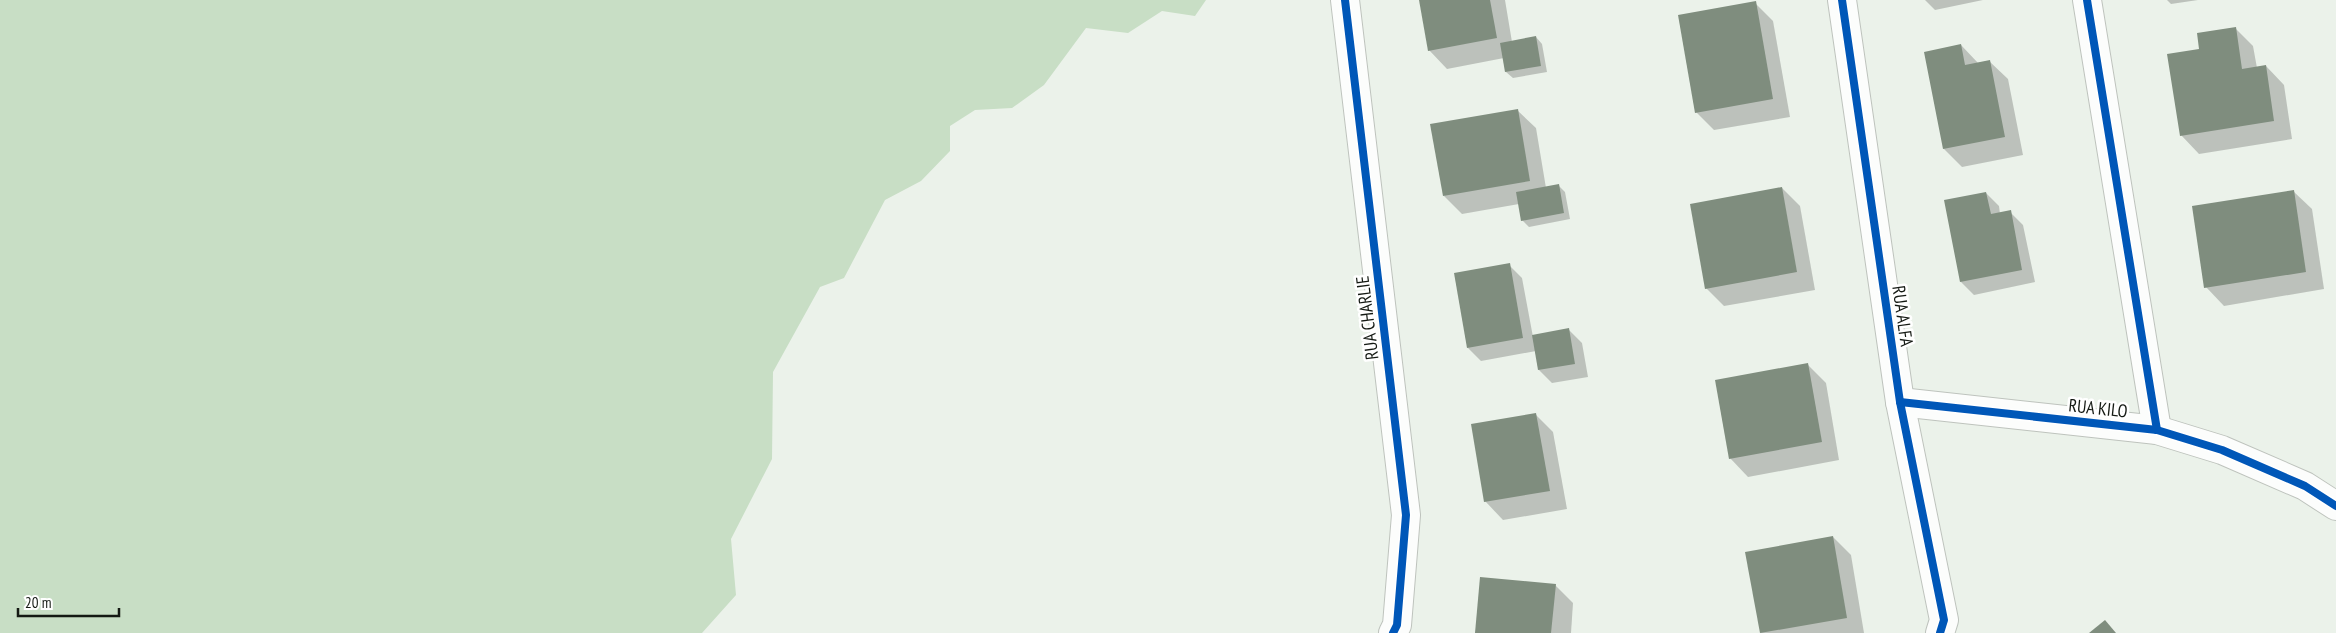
<svg xmlns="http://www.w3.org/2000/svg" width="2336" height="633" font-family="'PT Sans Narrow',sans-serif">
	<rect width="100%" height="100%" fill="#ebf2ea"/>
	<polygon fill="#c8dec5" points="0,0 1206,0 1195,16 1162,11 1128,33 1086,28 1044,85 1012,108 975,110 950,126 950,151 921,181 885,200 844,278 820,287 773,372 772,459 731,539 736,595 702,633 0,633"/>
	<g fill="#0003">
		<polygon points="1420,0 1505,0 1512,42 1536,37 1542,44 1547,72 1513,78 1506,72 1504,58 1447,69 1429,50"/>
		<polygon points="1925,0 1983,0 1935,10"/>
		<polygon points="2167,0 2198,0 2171,4"/>
		<polygon points="1755,3 1773,21 1790,117 1714,130 1696,112"/>
		<polygon points="2235,28 2253,46 2257,68 2266,66 2284,85 2292,139 2199,154 2181,135 2201,50"/>
		<polygon points="1961,45 1978,63 1989,61 2008,79 2023,155 1962,167 1944,149"/>
		<polygon points="1517,110 1536,128 1546,188 1558,185 1565,192 1570,219 1529,227 1522,220 1519,204 1462,214 1444,196"/>
		<polygon points="1782,188 1800,206 1815,290 1724,306 1706,288"/>
		<polygon points="2293,191 2312,209 2324,289 2224,306 2206,287"/>
		<polygon points="1986,193 1999,206 2000,214 2010,212 2023,225 2035,282 1974,295 1961,282"/>
		<polygon points="1509,265 1522,278 1533,337 1569,330 1582,343 1588,377 1552,383 1539,370 1536,351 1481,361 1468,348"/>
		<polygon points="1808,365 1826,383 1839,460 1748,477 1730,458"/>
		<polygon points="1535,414 1553,432 1567,509 1503,520 1485,501"/>
		<polygon points="1833,537 1851,555 1864,633 1761,633 1747,553"/>
		<polygon points="1555,585 1573,603 1571,633 1476,633"/>
	</g>
	<g fill="#7f8d7e">
		<polygon points="1419,0 1490,0 1497,38 1428,51"/>
		<polygon points="1756,1 1773,99 1695,113 1678,15"/>
		<polygon points="2236,27 2242,69 2266,65 2274,121 2180,136 2167,54 2199,49 2197,33"/>
		<polygon points="1536,36 1541,66 1505,72 1500,43"/>
		<polygon points="1961,44 1965,65 1990,60 2005,137 1943,149 1924,52"/>
		<polygon points="1518,109 1530,181 1443,196 1430,124"/>
		<polygon points="1559,184 1564,213 1521,221 1516,192"/>
		<polygon points="1782,187 1797,272 1705,289 1690,204"/>
		<polygon points="2294,190 2306,272 2204,288 2192,206"/>
		<polygon points="1986,192 1991,214 2011,210 2022,270 1960,282 1944,200"/>
		<polygon points="1510,263 1523,338 1467,348 1454,273"/>
		<polygon points="1569,328 1575,364 1538,370 1532,335"/>
		<polygon points="1808,363 1822,442 1729,459 1715,380"/>
		<polygon points="1536,413 1550,491 1484,502 1471,424"/>
		<polygon points="1833,536 1847,618 1760,633 1745,552"/>
		<polygon points="1480,577 1556,584 1551,633 1475,633"/>
		<polygon points="2105,620 2116,633 2089,633"/>
	</g>
	<g fill="none" stroke-linecap="round" stroke-linejoin="round">
		<g stroke="#bec3bd" stroke-width="30">
			<g id="street">
				<polyline points="1345,0 1406,515 1397,625 1393,633"/>
				<polyline points="1842,0 1900,402 1944,620 1940,633"/>
				<polyline points="2087,0 2157,430"/>
				<polyline points="1900,402 2157,430 2222,450 2305,486 2336,506"/>
			</g>
		</g>
		<use href="#street" stroke="#fcfdfc" stroke-width="28"/>
		<g stroke="#fff" stroke-width="11">
			<g id="cycleway">
				<polyline points="1345,0 1406,515 1397,625 1393,633"/>
				<polyline points="1842,0 1900,402 1944,620 1940,633"/>
				<polyline points="2087,0 2157,430"/>
				<polyline points="1900,402 2157,430 2222,450 2305,486 2336,506"/>
			</g>
		</g>
		<use href="#cycleway" stroke="#0057b8" stroke-width="8"/>
	</g>
	<g text-anchor="middle" dominant-baseline="central" stroke-width="5" stroke-linejoin="round" paint-order="stroke">
		<g font-size="18" fill="#141913" stroke="#fff">
			<text transform="translate(1903 316) rotate(82)">RUA ALFA</text>
			<text transform="translate(1367 318) rotate(-97)">RUA CHARLIE</text>
			<text transform="translate(2098 408) rotate(6)">RUA KILO</text>
		</g>
	</g>
	<path d="M18 608v8h101v-8" fill="none" stroke="#141913" stroke-width="2.5"/>
	<text x="25" y="608" font-size="15" fill="#141913" stroke="#ffffff" stroke-width="4" paint-order="stroke">20 m</text>
</svg>
